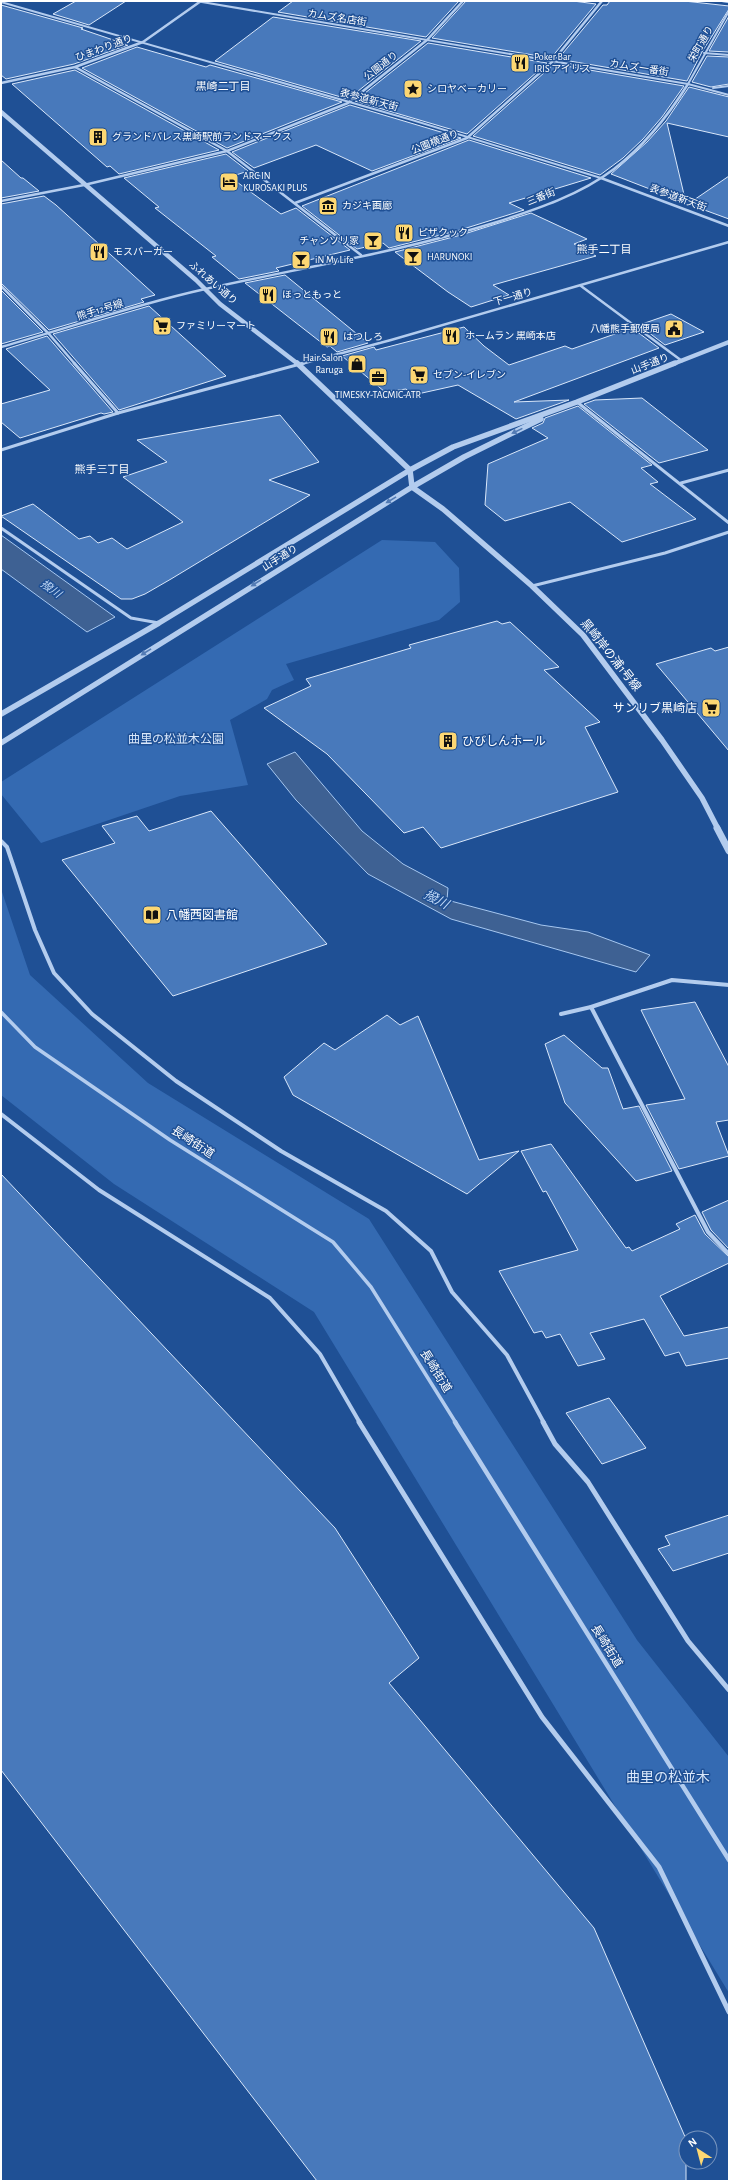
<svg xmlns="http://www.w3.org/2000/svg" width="730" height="2182" font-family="'Alegreya Sans','Noto Sans JP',sans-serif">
	<rect width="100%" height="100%" fill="#1f5095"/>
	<g fill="#346ab2">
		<polygon points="382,540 435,542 459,568 460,602 439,620 286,664 294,680 272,690 267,699 230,720 248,785 180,796 41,843 1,794 1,782"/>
		<polygon points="1,889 30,975 148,1083 369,1219 637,1640 729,1757 729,1993 314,1312 114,1184 1,1095"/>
	</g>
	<g fill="#3e6193" stroke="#a6c7f0">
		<polygon points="1,535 115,617 87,632 1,569"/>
		<polygon points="295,752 362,831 403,864 448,888 447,900 541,925 588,932 650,955 636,972 451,919 368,874 296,800 267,764"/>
	</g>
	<g fill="#4879bb" stroke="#d9e7fa">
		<polygon points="76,1 126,1 89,25 53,14"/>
		<polygon points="293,1 459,1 426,37 278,12"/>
		<polygon points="466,1 573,1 596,4 551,58 432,38"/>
		<polygon points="610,1 684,1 729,6 729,9 702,52 687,81 558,59 603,5 607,5"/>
		<polygon points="1,5 83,28 81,29 128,45 74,64 6,79 1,75"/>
		<polygon points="729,16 729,52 709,51"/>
		<polygon points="273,17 421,41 348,99 215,61"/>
		<polygon points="428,43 547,63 467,134 355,101"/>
		<polygon points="137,47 206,67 210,65 342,102 227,148 82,68"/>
		<polygon points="707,56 729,57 729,84 711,87 692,82"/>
		<polygon points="554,64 684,86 662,117 643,139 623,158 600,175 473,136"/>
		<polygon points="75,70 219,150 119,174 110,166 107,167 12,84"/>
		<polygon points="689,87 729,97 729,137 667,123 686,203 611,174 647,142 666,121"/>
		<polygon points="350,105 461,138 372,171 316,145 254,168 232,152"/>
		<polygon points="469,140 591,178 509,203 524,210 460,230 389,248 383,243 357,249 302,206"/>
		<polygon points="226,154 248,171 230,177 281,214 296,208 350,250 276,268 279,271 239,279 212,257 216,256 155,208 159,207 124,178"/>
		<polygon points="1,160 21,178 23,178 39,191 1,198"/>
		<polygon points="729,176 729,219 688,204"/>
		<polygon points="44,196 56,205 155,295 141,299 144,302 49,330 1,283 1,204"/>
		<polygon points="531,213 587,239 574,244 596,256 493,285 509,295 471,307 448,292 395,252 461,235"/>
		<polygon points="285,275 368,343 337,352 330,346 327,347 245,283"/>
		<polygon points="1,290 43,332 1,344"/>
		<polygon points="149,306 226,376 119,410 53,334"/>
		<polygon points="671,314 704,332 665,345 639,325"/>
		<polygon points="464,327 484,346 509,365 565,346 572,349 632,328 659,348 514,402 569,400 516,419 458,385 413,395 406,389 385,392 342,356 374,347 376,350"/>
		<polygon points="47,336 113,412 104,414 101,413 20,438 1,422 1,404 50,390 6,349"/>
		<polygon points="642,398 708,450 659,463 584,404 595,400"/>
		<polygon points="578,406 652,465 641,468 658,482 650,484 696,519 622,542 570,502 505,521 485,505 488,464 548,438 532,428 543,423 545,418"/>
		<polygon points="280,415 319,462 269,480 310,495 171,579 145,594 132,599 121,599 1,516 33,504 79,539 90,536 98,543 112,538 127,549 183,522 123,477 167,462 137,440"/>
		<polygon points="497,621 502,624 510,622 559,667 544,670 600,722 585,727 618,792 441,848 423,827 404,833 327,754 264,708 311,686 306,679 411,648 409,645"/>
		<polygon points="729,647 729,751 656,664 711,648 715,651"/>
		<polygon points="211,811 327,944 173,996 62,860 115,843 102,826 137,816 149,831"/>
		<polygon points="695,1002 729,1067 729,1120 716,1122 729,1156 679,1169 646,1105 685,1099 641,1010"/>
		<polygon points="387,1015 400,1025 418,1016 479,1160 519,1151 467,1194 293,1095 284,1077 324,1043 335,1050"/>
		<polygon points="564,1035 602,1068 608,1068 623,1109 639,1106 672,1171 636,1181 565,1103 545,1044"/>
		<polygon points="551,1144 626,1248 629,1247 632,1251 680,1229 676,1224 695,1215 705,1234 729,1257 729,1263 660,1296 684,1336 729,1327 729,1358 686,1366 679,1352 665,1356 644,1319 590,1333 605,1359 578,1366 560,1334 546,1338 542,1331 534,1333 499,1271 578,1250 546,1191 543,1192 521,1151"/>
		<polygon points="1,1174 335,1528 419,1658 389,1683 594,1928 686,2139 686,2181 317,2181 1,1770"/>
		<polygon points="729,1200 729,1249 711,1230 702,1212"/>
		<polygon points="609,1398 646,1448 602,1464 566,1413"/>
		<polygon points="729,1515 729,1553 673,1571 658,1549 670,1545 665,1536"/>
	</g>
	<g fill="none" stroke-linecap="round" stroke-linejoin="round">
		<g stroke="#b3ccee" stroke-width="2">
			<polyline points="196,1 688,84 729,95"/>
			<polyline points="1,2 412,120 601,178"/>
			<polyline points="704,53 729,55"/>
			<polyline points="688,84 729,11"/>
			<polyline points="713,88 729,86"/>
		</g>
		<polyline stroke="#b3ccee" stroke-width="3.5" points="1,1012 35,1047 170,1140 333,1242 371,1287 456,1423"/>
		<polyline stroke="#b3ccee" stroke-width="4.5" points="455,1422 729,1860"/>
		<g stroke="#b3ccee" stroke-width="2.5">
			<polyline points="723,1 729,2"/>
			<polyline points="75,67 227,151 361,255"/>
			<polyline points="1,83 75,67 143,42 201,1"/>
			<polyline points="601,178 729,226"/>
			<polyline points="1,201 84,185 227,151 348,103 427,40 463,1"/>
			<polyline points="295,203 467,138 552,62 602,1"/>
			<polyline points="1,286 49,334 75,364"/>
			<polyline points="581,286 682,361"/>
			<path d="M1,347C68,328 134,305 201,290C300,268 400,252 497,222C537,209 580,195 614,169C644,146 668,116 688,84"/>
			<polyline points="301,364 391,340 729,242"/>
		</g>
		<g stroke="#b3ccee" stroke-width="3">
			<polyline points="74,363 118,413"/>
			<polyline points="577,402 729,523"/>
			<polyline points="1,450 118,413 304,363"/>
			<polyline points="681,483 729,470"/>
			<polyline points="1,528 131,618 159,623"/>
			<polyline points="532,586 665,553 729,532"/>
		</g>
		<g stroke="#b3ccee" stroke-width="4">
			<polyline points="1,841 7,847 35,930 54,973 92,1014 176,1081 281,1151 386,1211 431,1251 452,1292 507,1355 544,1423"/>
			<polyline points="591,1007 708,1232 729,1254"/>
			<polyline points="561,1014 591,1007 672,980 729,985"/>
			<polyline points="1,1114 99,1190 270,1298 320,1354 360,1423"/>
		</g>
		<g stroke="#b3ccee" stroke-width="5">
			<polyline points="359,1422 542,1717 659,1867 729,2012"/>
			<polyline points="543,1422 555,1444 588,1482 688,1641 729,1690"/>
		</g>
		<g stroke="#b3ccee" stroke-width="4.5">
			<polyline points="1,112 196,280 220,304 298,364"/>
			<polyline points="673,364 729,342"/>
		</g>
		<g stroke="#b3ccee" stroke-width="5.5">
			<polyline points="297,363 410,470 412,487 443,509 532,586 583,635 662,740 702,798 718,829"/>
			<polyline points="1,714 159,623 410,470 453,447 577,402 675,363"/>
			<polyline points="1,743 412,487 464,457 541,419"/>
		</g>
		<polyline stroke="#b3ccee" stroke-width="7" points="717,828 729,851"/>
	</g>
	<defs><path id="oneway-solid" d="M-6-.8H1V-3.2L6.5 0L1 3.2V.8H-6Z"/></defs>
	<g fill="#537bb4">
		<use href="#oneway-solid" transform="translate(517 431) rotate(154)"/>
		<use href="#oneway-solid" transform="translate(391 500) rotate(149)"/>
		<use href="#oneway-solid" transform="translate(256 583) rotate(148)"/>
		<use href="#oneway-solid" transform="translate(146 652) rotate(148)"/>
	</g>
	<defs>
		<g id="restaurant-square" transform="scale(1)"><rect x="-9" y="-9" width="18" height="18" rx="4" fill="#fcd773" stroke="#1f5095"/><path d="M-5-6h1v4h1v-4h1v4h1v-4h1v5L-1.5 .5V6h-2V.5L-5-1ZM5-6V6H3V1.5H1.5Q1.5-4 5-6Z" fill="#111"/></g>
		<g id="sight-square" transform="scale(1)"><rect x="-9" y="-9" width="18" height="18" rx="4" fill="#fcd773" stroke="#1f5095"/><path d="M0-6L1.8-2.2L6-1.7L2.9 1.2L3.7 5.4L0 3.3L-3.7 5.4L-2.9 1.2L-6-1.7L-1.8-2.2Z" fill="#111"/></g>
		<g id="building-square" transform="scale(1)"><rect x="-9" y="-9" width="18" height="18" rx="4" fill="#fcd773" stroke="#1f5095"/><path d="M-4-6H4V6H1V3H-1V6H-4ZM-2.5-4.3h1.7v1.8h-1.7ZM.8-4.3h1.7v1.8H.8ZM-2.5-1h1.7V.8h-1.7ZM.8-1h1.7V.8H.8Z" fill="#111"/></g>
		<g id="hotel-square" transform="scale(1)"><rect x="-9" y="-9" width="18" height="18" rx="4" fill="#fcd773" stroke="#1f5095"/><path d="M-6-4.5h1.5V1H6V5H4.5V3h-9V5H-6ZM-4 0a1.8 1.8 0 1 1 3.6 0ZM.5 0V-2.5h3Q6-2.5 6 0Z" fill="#111"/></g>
		<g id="museum-square" transform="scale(1)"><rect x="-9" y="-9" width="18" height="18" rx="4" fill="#fcd773" stroke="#1f5095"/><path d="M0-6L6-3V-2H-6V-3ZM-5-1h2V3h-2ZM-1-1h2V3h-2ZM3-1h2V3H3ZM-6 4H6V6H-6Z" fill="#111"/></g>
		<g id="bar-square" transform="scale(1)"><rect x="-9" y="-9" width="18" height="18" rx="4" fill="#fcd773" stroke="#1f5095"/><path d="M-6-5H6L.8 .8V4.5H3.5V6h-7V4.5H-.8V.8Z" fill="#111"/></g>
		<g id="supermarket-square" transform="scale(1)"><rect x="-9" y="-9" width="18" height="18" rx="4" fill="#fcd773" stroke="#1f5095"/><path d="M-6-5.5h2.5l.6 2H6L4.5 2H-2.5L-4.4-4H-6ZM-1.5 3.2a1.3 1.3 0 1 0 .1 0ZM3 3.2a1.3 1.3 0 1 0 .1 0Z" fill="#111"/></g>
		<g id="civic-square" transform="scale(1)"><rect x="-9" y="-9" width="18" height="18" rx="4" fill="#fcd773" stroke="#1f5095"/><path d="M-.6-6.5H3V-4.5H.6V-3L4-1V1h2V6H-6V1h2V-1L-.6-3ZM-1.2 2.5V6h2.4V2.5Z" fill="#111"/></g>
		<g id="shop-square" transform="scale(1)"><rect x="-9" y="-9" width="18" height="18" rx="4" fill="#fcd773" stroke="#1f5095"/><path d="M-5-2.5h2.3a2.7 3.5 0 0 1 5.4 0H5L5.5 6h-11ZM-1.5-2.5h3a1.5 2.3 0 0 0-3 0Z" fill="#111"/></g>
		<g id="office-square" transform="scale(1)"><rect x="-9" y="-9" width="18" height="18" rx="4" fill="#fcd773" stroke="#1f5095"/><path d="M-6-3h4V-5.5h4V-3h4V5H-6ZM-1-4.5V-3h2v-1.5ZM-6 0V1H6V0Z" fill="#111"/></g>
		<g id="library-square" transform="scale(1)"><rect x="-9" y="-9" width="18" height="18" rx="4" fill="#fcd773" stroke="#1f5095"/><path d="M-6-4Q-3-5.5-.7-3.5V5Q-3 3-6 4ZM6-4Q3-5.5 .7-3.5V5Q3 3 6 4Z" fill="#111"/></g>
	</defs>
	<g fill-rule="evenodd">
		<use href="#restaurant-square" x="520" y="63"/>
		<use href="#sight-square" x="413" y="89"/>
		<use href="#building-square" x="98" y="137"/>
		<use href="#hotel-square" x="229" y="182"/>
		<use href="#museum-square" x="328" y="206"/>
		<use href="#restaurant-square" x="404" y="233"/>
		<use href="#bar-square" x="373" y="241"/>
		<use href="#restaurant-square" x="99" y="252"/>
		<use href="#bar-square" x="413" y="257"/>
		<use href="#bar-square" x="301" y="260"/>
		<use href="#restaurant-square" x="268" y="295"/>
		<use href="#supermarket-square" x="162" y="326"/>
		<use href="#civic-square" x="674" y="329"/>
		<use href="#restaurant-square" x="451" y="336"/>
		<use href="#restaurant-square" x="329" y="337"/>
		<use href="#shop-square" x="357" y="364"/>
		<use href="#supermarket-square" x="419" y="375"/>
		<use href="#office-square" x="378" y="377"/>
		<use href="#supermarket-square" x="711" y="708"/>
		<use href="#building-square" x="448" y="741"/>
		<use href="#library-square" x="152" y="915"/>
	</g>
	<g text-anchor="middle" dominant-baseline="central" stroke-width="3" stroke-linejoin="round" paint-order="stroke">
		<g font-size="10" fill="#fff" stroke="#1f5095">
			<text transform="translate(337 18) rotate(9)">カムズ名店街</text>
			<text transform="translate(701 44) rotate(-60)">栄町通り</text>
			<text transform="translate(104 48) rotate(-20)">ひまわり通り</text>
			<text transform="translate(381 66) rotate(-38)">公園通り</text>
			<text transform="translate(639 68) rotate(9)">カムズ一番街</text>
			<text transform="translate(369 100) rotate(15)">表参道新天街</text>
			<text transform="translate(435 142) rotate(-21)">公園横通り</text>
			<text transform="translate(541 197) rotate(-22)">三番街</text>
			<text transform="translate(678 198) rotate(20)">表参道新天街</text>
			<text transform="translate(213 283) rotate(41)">ふれあい通り</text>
			<text transform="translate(513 297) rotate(-16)">下一通り</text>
			<text transform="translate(100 310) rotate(-17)">熊手12号線</text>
			<text transform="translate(650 364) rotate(-21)">山手通り</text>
			<text transform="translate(280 558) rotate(-32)">山手通り</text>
		</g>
		<g font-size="10" fill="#fff" stroke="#1f5095" text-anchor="start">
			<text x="534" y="57">Poker Bar<tspan x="534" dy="12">IRIS アイリス</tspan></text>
			<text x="427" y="89">シロヤベーカリー</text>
			<text x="112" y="137">グランドパレス黒崎駅前ランドマークス</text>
			<text x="243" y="176">ARC IN<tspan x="243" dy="12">KUROSAKI PLUS</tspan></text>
			<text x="342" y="206">カジキ画廊</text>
			<text x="418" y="233">ピザクック</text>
			<text x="359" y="241" text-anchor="end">チャンソリ家</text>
			<text x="113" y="252">モスバーガー</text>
			<text x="427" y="257">HARUNOKI</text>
			<text x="315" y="260">iN My Life</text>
			<text x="282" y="295">ほっともっと</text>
			<text x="176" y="326">ファミリーマート</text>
			<text x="660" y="329" text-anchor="end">八幡熊手郵便局</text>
			<text x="465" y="336">ホームラン 黒崎本店</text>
			<text x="343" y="337">はつしろ</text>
			<text x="343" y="358" text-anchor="end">Hair Salon<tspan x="343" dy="12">Raruga</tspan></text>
			<text x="433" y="375">セブン-イレブン</text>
			<text x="378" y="395" text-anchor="middle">TIMESKY-TACMIC-ATR</text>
		</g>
		<g font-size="11" fill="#fff" stroke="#1f5095">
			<text x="223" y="86">黒崎二丁目</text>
			<text x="604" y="249">熊手二丁目</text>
			<text x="102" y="469">熊手三丁目</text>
		</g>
		<g font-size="11" font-style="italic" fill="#bfd7f5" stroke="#1f5095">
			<text transform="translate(51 589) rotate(36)">撥川</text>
		</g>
		<g font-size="12" fill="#fff" stroke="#1f5095">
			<text transform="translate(611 655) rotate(51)">黒崎岸の浦1号線</text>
			<text transform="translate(193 1142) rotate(33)">長崎街道</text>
			<text transform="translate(436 1371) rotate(58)">長崎街道</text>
			<text transform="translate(607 1646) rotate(58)">長崎街道</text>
		</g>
		<g font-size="12" fill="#fff" stroke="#1f5095" text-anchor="start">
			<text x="697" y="708" text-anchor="end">サンリブ黒崎店</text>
			<text x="462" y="741">ひびしんホール</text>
			<text x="166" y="915">八幡西図書館</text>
		</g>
		<g font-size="12" fill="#d9e7fa" stroke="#1f5095">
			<text x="176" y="739">曲里の松並木公園</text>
		</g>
		<g font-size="13" font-style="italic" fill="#bfd7f5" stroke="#1f5095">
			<text transform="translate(436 900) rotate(28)">撥川</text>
		</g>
		<g font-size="14" fill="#d9e7fa" stroke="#1f5095">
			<text x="668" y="1778">曲里の松並木</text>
		</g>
	</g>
	<rect width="730" height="2182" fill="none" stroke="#ffffff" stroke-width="4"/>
	<g transform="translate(698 2150) rotate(324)"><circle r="19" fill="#1f5095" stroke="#7996bf"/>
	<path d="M0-3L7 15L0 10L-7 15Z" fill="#fcd773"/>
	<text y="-6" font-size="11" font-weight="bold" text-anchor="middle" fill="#ffffff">N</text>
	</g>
</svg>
